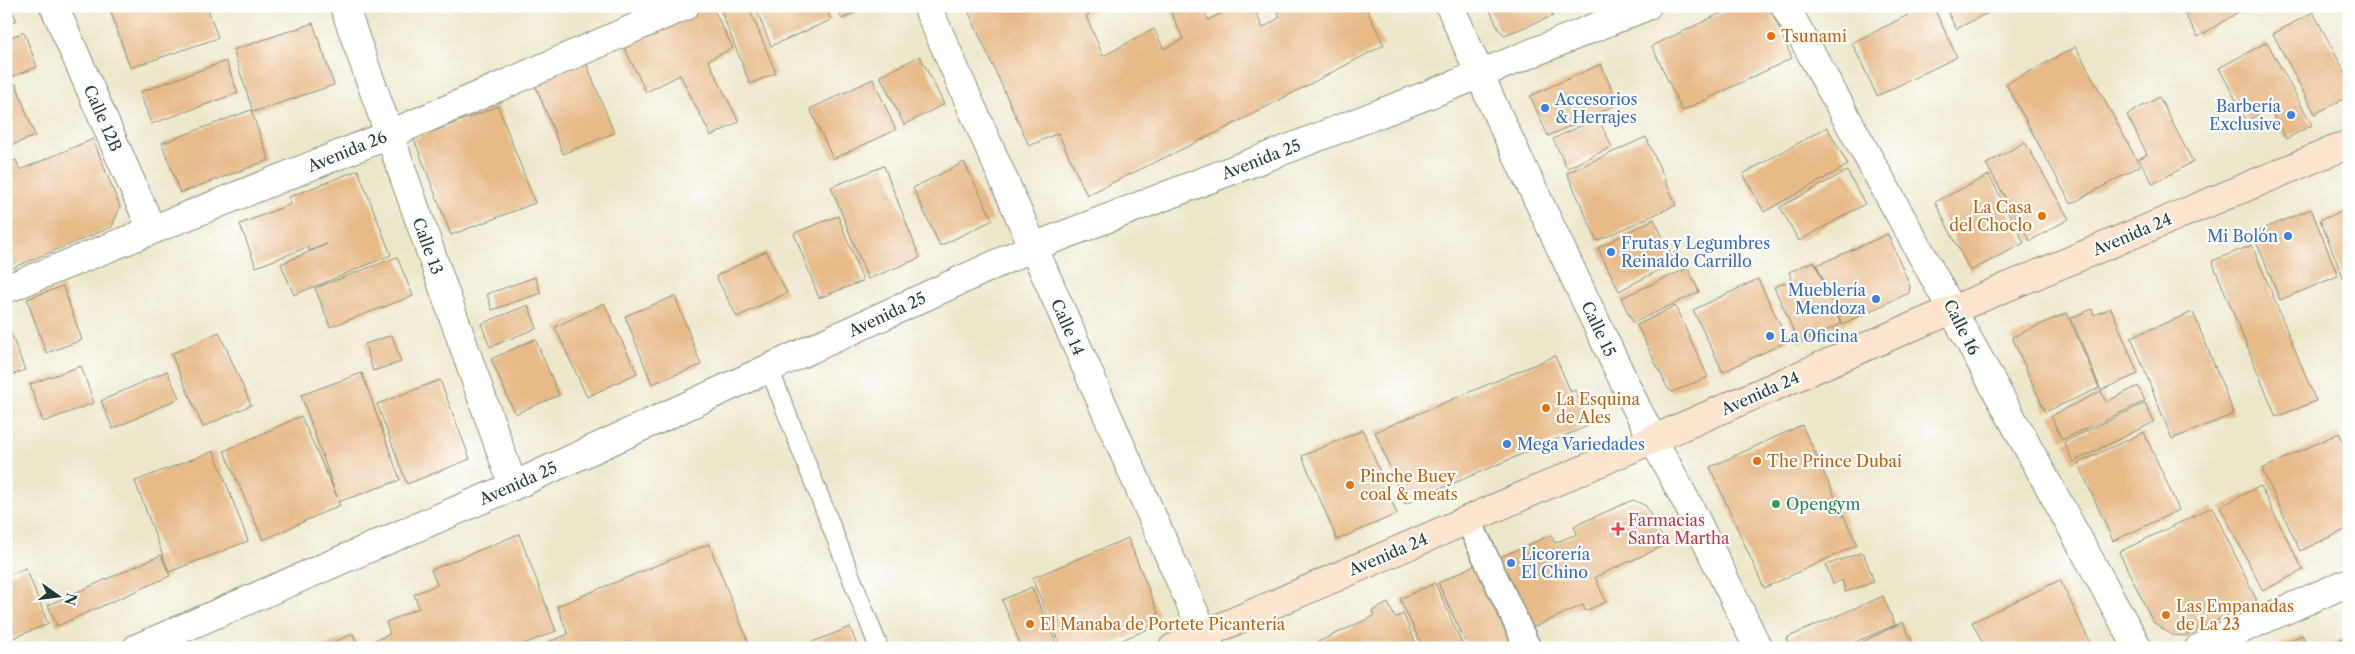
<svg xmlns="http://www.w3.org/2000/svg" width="2355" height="654" font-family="'Libre Caslon Text',serif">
	<rect width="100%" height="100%" fill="#fff"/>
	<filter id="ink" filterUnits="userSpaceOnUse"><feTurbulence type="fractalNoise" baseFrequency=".02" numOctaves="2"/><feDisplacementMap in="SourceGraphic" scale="10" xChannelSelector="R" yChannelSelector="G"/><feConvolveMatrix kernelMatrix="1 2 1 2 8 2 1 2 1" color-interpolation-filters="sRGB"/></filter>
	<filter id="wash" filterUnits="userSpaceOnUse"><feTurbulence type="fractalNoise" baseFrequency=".0096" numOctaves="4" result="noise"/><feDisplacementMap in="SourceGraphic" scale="20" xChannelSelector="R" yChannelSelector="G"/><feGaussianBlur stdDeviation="1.12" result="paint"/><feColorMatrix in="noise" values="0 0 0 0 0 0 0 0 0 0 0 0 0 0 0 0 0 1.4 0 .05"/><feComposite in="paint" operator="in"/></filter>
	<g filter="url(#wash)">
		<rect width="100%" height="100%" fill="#ede7ca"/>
		<g id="blocks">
			<g fill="#e7ba88">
				<polygon points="6,6 10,6 17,20 6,25"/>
				<polygon points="109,6 207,6 218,38 130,68"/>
				<polygon points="706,6 712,6 733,48 708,60 739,122 711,136 680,75 646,92 624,47"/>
				<polygon points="719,6 748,6 776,73 750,84"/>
				<polygon points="755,6 825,6 831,20 771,46"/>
				<polygon points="836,6 868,6 842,19"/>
				<polygon points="966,6 1103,6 1086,16 1103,56 1154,29 1164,49 1183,39 1170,10 1178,6 1202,6 1208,20 1236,6 1253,6 1263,28 1280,17 1275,6 1365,6 1384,45 1228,127 1087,195 1058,133 1029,146"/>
				<polygon points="1488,6 1549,6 1553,16 1505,35 1499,30"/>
				<polygon points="1736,6 1769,6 1792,58 1682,111 1652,46"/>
				<polygon points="1926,6 1933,6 1957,57 1877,96 1852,43"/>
				<polygon points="1945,6 1990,6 1992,11 1956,29"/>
				<polygon points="2180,6 2244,6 2245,8 2198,37"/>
				<polygon points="2313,12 2349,80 2349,96 2315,114 2273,34"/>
				<polygon points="313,23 334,85 253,112 233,50"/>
				<polygon points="24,32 37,67 6,79 6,39"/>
				<polygon points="2267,42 2312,125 2286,139 2269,108 2247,121 2219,68"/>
				<polygon points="2076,47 2140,166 2071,204 2006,84"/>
				<polygon points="920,56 944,104 904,125 880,76"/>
				<polygon points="585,60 614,133 563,154 534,82"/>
				<polygon points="226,61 238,93 151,124 140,92"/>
				<polygon points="1601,64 1618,104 1548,136 1530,96"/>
				<polygon points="873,79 896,130 833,159 810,109"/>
				<polygon points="16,84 35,136 10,146 10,150 6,152 6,87"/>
				<polygon points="2159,97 2193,162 2153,184 2139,159 2147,154 2127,115"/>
				<polygon points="498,106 535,203 451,235 414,139"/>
				<polygon points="251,110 269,160 180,193 162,143"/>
				<polygon points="1598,118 1612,147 1567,168 1553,139"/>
				<polygon points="1827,127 1848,165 1764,212 1743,174"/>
				<polygon points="1646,137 1676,205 1597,241 1567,173"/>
				<polygon points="93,139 120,207 112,227 12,268 6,253 6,164 16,160 20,170"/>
				<polygon points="2025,142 2069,219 2030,241 1986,164"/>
				<polygon points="964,162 993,220 940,246 913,188"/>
				<polygon points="884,166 920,258 868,279 831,187"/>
				<polygon points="358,170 391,255 294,295 281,264 327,244 309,251 308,247 256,267 240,224 291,204 289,197"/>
				<polygon points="1847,171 1865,204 1799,241 1780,207"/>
				<polygon points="1989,175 2024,243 1970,271 1935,202"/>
				<polygon points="2311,209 2338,276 2280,300 2253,233"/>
				<polygon points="2349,209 2349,292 2320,220"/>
				<polygon points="838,216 863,281 819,298 794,233"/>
				<polygon points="1654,219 1675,262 1619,291 1598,248"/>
				<polygon points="1888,234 1910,286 1909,293 1842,324 1817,265"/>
				<polygon points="2252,245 2316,401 2276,417 2212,261"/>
				<polygon points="766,251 787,293 737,317 716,276"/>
				<polygon points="397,257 413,296 330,327 315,288"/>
				<polygon points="1814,261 1841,324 1799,343 1774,287 1792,280 1789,272"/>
				<polygon points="1688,268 1699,292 1633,323 1621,298"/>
				<polygon points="535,277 541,293 492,310 487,294"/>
				<polygon points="1758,279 1788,341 1723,372 1693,310"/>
				<polygon points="63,286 82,340 46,353 27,299"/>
				<polygon points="675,296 701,365 652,384 625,316"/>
				<polygon points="604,303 637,373 587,397 555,327"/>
				<polygon points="528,305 537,328 490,347 481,324"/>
				<polygon points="1675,306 1708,377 1672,392 1668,389 1637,325"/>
				<polygon points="2111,308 2138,374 2101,390 2071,318 2092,309 2094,315"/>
				<polygon points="2193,312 2234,414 2172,439 2131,337"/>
				<polygon points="2067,313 2099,388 2045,412 2012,337"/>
				<polygon points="6,320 25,370 6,377"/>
				<polygon points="219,332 251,405 203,427 171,354"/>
				<polygon points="392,335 401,362 373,371 365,344"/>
				<polygon points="535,339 559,395 515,414 491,359"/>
				<polygon points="1555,356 1571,392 1575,390 1590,425 1405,504 1375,432"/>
				<polygon points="81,366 94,403 43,422 30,384"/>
				<polygon points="167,371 179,398 113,429 101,401"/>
				<polygon points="362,373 400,480 338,502 340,505 263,540 224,451 301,416 337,497 301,395"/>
				<polygon points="440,380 470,459 407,484 377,404"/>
				<polygon points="2138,386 2145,401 2062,440 2051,416 2101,391 2106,402"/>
				<polygon points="2145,403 2154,422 2073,462 2064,442"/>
				<polygon points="1802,425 1857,545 1764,588 1710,467"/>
				<polygon points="1363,430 1397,514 1337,540 1302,456"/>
				<polygon points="2144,432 2179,510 2113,541 2078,463"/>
				<polygon points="2339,433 2349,455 2349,528 2300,551 2262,469"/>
				<polygon points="214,451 248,541 169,572 135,481"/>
				<polygon points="2260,486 2303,570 2263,591 2220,507"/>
				<polygon points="1633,500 1646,506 1666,545 1595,577 1606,602 1585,611 1583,605 1527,630 1496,559 1551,535 1555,543 1577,534 1574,526"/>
				<polygon points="2212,507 2257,601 2185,636 2172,635 2153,622 2119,552"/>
				<polygon points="519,534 556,631 514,648 319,648 353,634 359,647 390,634 386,622 419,608 414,594 437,585 431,570"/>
				<polygon points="1128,538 1158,613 1156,623 1153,627 1103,648 1061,648 1032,578"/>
				<polygon points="709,544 749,644 741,648 534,648 568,634 557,606"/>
				<polygon points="1863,552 1874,582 1846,592 1842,580 1833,584 1826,565"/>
				<polygon points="161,555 170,576 57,626 48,605"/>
				<polygon points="1479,563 1519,648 1468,648 1438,583"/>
				<polygon points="26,568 48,624 10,639 6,631 6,576"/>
				<polygon points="2060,580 2092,646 1985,648 1972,622"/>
				<polygon points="1435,583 1464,648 1423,648 1400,599"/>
				<polygon points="1032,587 1058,648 1022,648 1002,600"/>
				<polygon points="1883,596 1895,625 1841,648 1790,648 1786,638"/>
				<polygon points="1388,603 1395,618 1403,614 1418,648 1305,648 1374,616 1372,611"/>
				<polygon points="1903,622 1915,648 1850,648"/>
				<polygon points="850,627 858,648 798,648"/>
				<polygon points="2302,635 2308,648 2274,648"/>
				<polygon points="2349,635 2349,648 2324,648"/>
			</g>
		</g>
	</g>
	<g filter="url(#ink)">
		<use href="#blocks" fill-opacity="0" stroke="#86927f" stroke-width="1"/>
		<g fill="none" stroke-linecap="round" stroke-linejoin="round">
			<g stroke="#86927f" stroke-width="20">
				<polyline id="service" points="769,368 879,648"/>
			</g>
			<g stroke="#86927f" stroke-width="28">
				<polyline id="pedestrian" points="1468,520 1528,648"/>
			</g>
			<g stroke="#86927f" stroke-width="30">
				<g id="minor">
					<polyline points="54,6 152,230"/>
					<polyline points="344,6 513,486"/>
					<polyline points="1785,6 2138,648"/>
					<polyline points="6,289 388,135 685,6"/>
					<polyline points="137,648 513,486 1033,247 1456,84 1647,6"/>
					<polyline points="2199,648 2349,582"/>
				</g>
			</g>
			<g stroke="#86927f" stroke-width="30">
				<g id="tertiary">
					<polyline points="927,6 1210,648"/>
					<polyline points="1450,6 1493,105 1636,407 1694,516 1758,648"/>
				</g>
			</g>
			<g stroke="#86927f" stroke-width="30">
				<polyline id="secondary" points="1173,648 1909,328 2349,144"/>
			</g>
			<use href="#service" stroke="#fff" stroke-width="18"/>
			<use href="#pedestrian" stroke="#fff" stroke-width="25"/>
			<use href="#minor" stroke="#fff" stroke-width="28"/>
			<use href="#tertiary" stroke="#fff" stroke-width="28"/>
			<use href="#secondary" stroke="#fce5cf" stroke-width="28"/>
		</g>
	</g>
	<g fill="#e8710a" stroke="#fff" stroke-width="2">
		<circle cx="1771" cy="36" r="5"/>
		<circle cx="2042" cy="216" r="5"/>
		<circle cx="1546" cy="408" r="5"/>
		<circle cx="1757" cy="461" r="5"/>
		<circle cx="1350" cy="485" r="5"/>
		<circle cx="2166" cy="615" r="5"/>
		<circle cx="1030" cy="624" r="5"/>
	</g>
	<g fill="#3f7fe0" stroke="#fff" stroke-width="2">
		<circle cx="1545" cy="108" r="5"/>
		<circle cx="2291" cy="115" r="5"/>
		<circle cx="2288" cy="236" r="5"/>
		<circle cx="1611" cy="252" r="5"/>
		<circle cx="1876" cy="299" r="5"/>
		<circle cx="1770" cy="336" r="5"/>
		<circle cx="1507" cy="444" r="5"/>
		<circle cx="1511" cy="563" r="5"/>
	</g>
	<circle fill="#2e9e5b" stroke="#fff" stroke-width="2" cx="1776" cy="504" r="5"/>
	<path fill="#e0444e" stroke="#fff" stroke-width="2" d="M1615.5 521.5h5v5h5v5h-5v5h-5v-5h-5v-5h5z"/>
	<g text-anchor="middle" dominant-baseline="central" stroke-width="4.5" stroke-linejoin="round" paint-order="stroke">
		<g font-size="16" fill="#c56008" stroke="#fff" text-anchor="start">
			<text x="1781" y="36">Tsunami</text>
			<text x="2032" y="207" text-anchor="end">La Casa<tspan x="2032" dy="18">del Choclo</tspan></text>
			<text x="1556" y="399">La Esquina<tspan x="1556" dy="18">de Ales</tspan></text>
			<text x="1767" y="461">The Prince Dubai</text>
			<text x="1360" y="476">Pinche Buey<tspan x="1360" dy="18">coal &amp; meats</tspan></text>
			<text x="2176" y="606">Las Empanadas<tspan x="2176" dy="18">de La 23</tspan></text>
			<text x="1040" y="624">El Manaba de Portete Picantería</text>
		</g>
		<g font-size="16" fill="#366cbe" stroke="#fff" text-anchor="start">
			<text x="1555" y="99">Accesorios<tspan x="1555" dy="18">&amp; Herrajes</tspan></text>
			<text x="2281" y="106" text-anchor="end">Barbería<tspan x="2281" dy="18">Exclusive</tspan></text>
			<text x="2278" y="236" text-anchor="end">Mi Bolón</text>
			<text x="1621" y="243">Frutas y Legumbres<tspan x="1621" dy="18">Reinaldo Carrillo</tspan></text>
			<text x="1866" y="290" text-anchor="end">Mueblería<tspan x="1866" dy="18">Mendoza</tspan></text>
			<text x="1780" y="336">La Oficina</text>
			<text x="1517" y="444">Mega Variedades</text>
			<text x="1521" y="554">Licorería<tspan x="1521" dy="18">El Chino</tspan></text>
		</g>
		<g font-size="16" fill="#1f3d34" stroke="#fff">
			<text transform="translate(103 118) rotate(66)">Calle 12B</text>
			<text transform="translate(347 151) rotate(-22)">Avenida 26</text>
			<text transform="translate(1261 159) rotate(-21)">Avenida 25</text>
			<text transform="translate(2132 234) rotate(-23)">Avenida 24</text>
			<text transform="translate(428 246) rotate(70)">Calle 13</text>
			<text transform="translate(887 314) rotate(-25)">Avenida 25</text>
			<text transform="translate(1068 327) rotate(66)">Calle 14</text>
			<text transform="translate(1962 327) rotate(63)">Calle 16</text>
			<text transform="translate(1599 329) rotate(65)">Calle 15</text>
			<text transform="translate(1760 393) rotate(-24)">Avenida 24</text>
			<text transform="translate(518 483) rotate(-24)">Avenida 25</text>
			<text transform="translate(1388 554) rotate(-23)">Avenida 24</text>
		</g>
		<g font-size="16" fill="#27864d" stroke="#fff" text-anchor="start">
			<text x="1786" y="504">Opengym</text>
		</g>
		<g font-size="16" fill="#be3a42" stroke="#fff" text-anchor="start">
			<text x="1628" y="520">Farmacias<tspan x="1628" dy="18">Santa Martha</tspan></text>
		</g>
	</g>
	<rect width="2355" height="654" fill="none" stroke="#fff" stroke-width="25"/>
	<g transform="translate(58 596) rotate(104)" stroke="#ffffff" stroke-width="4" paint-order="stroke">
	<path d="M0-4L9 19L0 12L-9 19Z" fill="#1f3d34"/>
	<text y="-8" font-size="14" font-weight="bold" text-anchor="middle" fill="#1f3d34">N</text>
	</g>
</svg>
